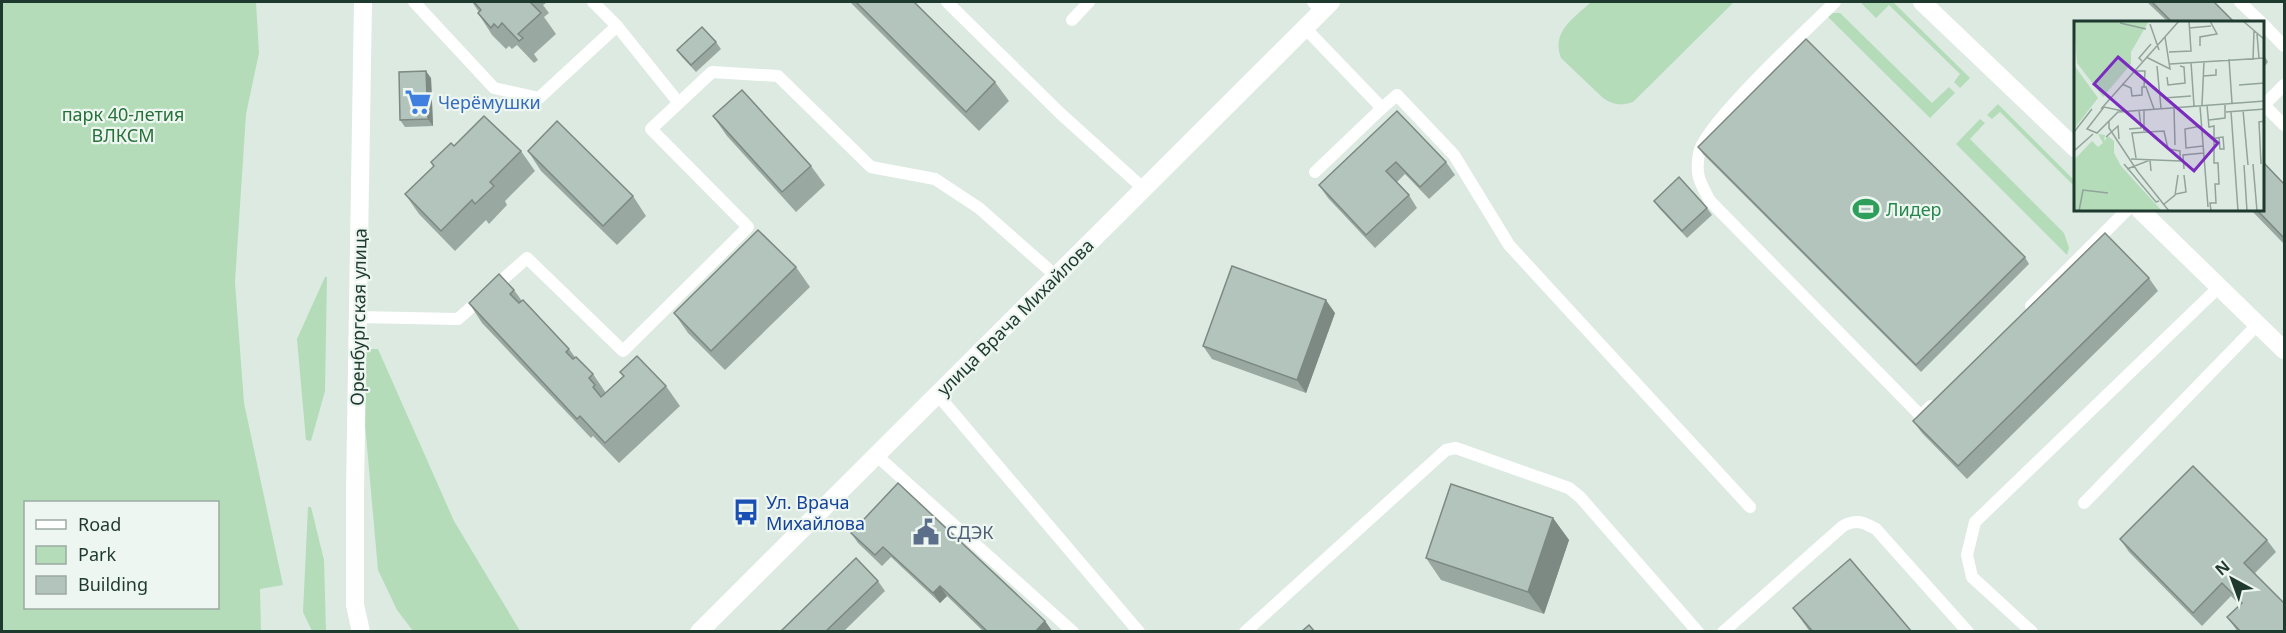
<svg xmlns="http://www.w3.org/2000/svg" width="2286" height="633" font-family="'Noto Sans',sans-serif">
	<rect width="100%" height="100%" fill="#ddeae2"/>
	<g fill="#b4dcb9" fill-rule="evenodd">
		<path d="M2,2H256L259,53L246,114L235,282L244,403L283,585L260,589L261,631H2ZM218,502V608H26V502Z"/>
		<path d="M1591,2H1734L1633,102C1621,106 1612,105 1602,97L1561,58C1551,31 1574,18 1591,2Z"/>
		<polygon points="1860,2 1893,2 1970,78 1960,88 1954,82 1960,74 1889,5 1876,18"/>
		<polygon points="1833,13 1840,13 1932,103 1949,87 1955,93 1930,118 1828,17"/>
		<polygon points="1998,104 2076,182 2076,188 2000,112 1992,119 1987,115"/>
		<polygon points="1980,119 1985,123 1970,139 2064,233 2069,248 2067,255 1956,144"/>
		<polygon points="325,277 327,277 325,391 311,441 306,440 297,339"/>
		<polygon points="365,349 378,349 454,521 520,631 413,631 397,610 378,570 359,357"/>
		<polygon points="308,507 311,507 324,560 326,631 312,631 303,612"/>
	</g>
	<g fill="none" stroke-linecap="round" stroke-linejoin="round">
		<g stroke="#fff" stroke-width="12">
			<polyline points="414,2 494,88 539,98 617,26"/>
			<polyline points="593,2 617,26 678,102"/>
			<polyline points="947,2 1061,114 1144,189"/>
			<polyline points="1313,2 1322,11"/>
			<path d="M1835,2C1809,28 1704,124 1699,153C1695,176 1700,182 1710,201L1921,416L1931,406"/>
			<polyline points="2240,2 2261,22"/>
			<polyline points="1072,20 1089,2"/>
			<polyline points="2264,25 2284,46"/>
			<polyline points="1305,28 1382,108 1397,95 1454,155 1509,245 1750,507"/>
			<polyline points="2284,85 2264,105 2284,125"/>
			<polyline points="1315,172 1382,108"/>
			<polyline points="2031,306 2127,210"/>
			<polyline points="357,317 458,319 527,258 623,351 748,227 651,129 712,72 778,76 871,167 935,179 979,208 1056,276"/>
			<polyline points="937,394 1139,632"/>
			<polyline points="876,455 1073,632"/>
			<polyline points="2084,503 2259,323"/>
			<polyline points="1245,632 1446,450 1456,448 1569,488 1580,497 1698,632"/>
			<path d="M1723,632L1843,526C1857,519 1863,522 1876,529L1968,632"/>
			<polyline points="2032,632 1972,577 1967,555 1975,522 2220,286"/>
		</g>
		<g stroke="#fff" stroke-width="18">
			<polyline points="1922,2 2076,149"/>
			<polyline points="2140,210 2284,350"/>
		</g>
		<g stroke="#fff" stroke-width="18">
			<polyline points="361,632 355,605 355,490 363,2"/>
			<polyline points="699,632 1331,2"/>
		</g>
	</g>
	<g fill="#99a9a1">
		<polygon points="472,2 544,2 546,3 543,5 549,13 544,17 556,34 534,54 538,60 534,63 517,45 512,49 509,46 506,49 492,35 478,13 479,12"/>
		<polygon points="850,2 914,2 995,82 1009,101 979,131"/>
		<polygon points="2147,2 2214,2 2234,22 2168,22"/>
		<polygon points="716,42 721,49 696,72 682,57 677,50"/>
		<polygon points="2264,55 2268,62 2264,67"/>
		<polygon points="431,78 433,126 405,127 400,120"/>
		<polygon points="1397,111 1446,162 1455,175 1429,199 1405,174 1397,182 1409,195 1417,208 1375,248 1328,198 1319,185"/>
		<polygon points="713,116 811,166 825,185 796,212 727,136"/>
		<polygon points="454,146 521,151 535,171 505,201 507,205 489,224 486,220 455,251 419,214 405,194 434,166 431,162"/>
		<polygon points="1698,147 2025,257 2029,264 1921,372 1703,154"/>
		<polygon points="528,151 633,196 646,216 617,245 541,171"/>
		<polygon points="2284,184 2284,244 2251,210 2264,210"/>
		<polygon points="1654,201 1707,208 1712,215 1687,238 1659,208"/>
		<polygon points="796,267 810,287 725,370 688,333 674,313"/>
		<polygon points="2149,278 2158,291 1967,479 1922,433 1913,421"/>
		<polygon points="514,290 522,301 569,349 575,357 593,374 606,393 623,376 620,372 666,386 680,406 619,463 593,436 591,438 482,323 469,303"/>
		<polygon points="1335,313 1306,393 1212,359 1203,346"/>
		<polygon points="898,483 1045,621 1052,631 1052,632 984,632 947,596 940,603 891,557 882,566 858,543 851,533"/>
		<polygon points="1553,518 1569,540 1544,614 1441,580 1426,558"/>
		<polygon points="2120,539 2267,540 2276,552 2255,573 2284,632 2238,632 2227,617 2240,605 2231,596 2202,626 2129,552"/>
		<polygon points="878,581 885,591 843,632 780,632"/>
		<polygon points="1793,608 1912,632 1810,632"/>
	</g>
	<g fill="#7d8983">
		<polygon points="426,71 431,78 433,126 428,119"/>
		<polygon points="1326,300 1335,313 1306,393 1297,380"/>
		<polygon points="1553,518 1569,540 1544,614 1528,592"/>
		<polygon points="940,586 947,596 940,603 933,593"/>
		<polygon points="1045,621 1052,631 1035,632"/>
	</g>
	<g fill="#b2c4bb" stroke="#7d8983" stroke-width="1.5">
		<polygon points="474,2 530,2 541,13 518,34 523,38 519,41 502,23 498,28 494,24 491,28 478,13 481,10"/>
		<polygon points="856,2 914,2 995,82 966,112"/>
		<polygon points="2152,2 2214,2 2234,22 2172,22"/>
		<polygon points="702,27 716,42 691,65 677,50"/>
		<polygon points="1806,39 2025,257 1916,365 1698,147"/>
		<polygon points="426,71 428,119 400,120 399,72"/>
		<polygon points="742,90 811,166 782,192 713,116"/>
		<polygon points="1397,111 1446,162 1420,187 1396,162 1386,171 1409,195 1366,235 1319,185"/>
		<polygon points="484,116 521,151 490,182 494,186 475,204 472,200 441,231 405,194 434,166 431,162 451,143 454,146"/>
		<polygon points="557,121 633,196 603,226 528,151"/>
		<polygon points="2264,163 2284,184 2284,238 2257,210 2264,210"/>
		<polygon points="1679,177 1707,208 1682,231 1654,201"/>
		<polygon points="758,230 796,267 711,351 674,313"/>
		<polygon points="2105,233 2149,278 1958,466 1913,421"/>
		<polygon points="1232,266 1326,300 1297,380 1203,346"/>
		<polygon points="499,274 514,290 510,294 519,303 523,300 569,349 566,352 573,359 576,357 593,374 589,378 595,385 593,387 601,397 624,376 620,372 637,356 666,386 605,443 580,416 577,419 469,303"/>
		<polygon points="2193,466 2267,540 2244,563 2284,603 2284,632 2241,632 2227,617 2242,603 2222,583 2193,613 2120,539"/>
		<polygon points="898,483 1045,621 1035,632 988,632 940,586 933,593 883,547 875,555 851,533"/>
		<polygon points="1451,484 1553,518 1528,592 1426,558"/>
		<polygon points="856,558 878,581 825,632 780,632"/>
		<polygon points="1850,559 1912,632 1813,632 1793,608"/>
		<polygon points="1309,625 1315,632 1301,632"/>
	</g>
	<defs>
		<g id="supermarket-bare" transform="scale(2.07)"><path d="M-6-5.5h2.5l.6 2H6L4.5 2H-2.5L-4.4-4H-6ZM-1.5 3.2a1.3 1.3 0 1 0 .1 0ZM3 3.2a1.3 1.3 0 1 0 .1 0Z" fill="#3f7fe0" stroke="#edf6f0" stroke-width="2.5" paint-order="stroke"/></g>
		<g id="stadium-bare" transform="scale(2.07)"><path d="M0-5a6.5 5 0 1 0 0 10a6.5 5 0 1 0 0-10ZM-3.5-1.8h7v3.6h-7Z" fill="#2e9e5b" stroke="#edf6f0" stroke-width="2.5" paint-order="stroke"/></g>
		<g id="bus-bare" transform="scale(2.07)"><path d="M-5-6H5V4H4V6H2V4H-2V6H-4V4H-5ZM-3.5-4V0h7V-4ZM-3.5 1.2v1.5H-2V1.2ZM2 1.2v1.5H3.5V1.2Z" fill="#1a4fb4" stroke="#edf6f0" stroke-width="2.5" paint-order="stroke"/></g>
		<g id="civic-bare" transform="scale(2.07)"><path d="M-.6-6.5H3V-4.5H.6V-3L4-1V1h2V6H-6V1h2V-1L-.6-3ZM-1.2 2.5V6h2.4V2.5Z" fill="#5c6f8a" stroke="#edf6f0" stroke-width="2.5" paint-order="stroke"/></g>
	</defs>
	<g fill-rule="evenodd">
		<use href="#supermarket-bare" x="418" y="102"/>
		<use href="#stadium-bare" x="1866" y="209"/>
		<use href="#bus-bare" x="746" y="512"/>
		<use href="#civic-bare" x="926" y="532"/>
	</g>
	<g text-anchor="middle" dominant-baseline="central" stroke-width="4.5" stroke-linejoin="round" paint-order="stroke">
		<g font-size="18" fill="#366cbe" stroke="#edf6f0" text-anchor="start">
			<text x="438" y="102">Черёмушки</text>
		</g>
		<g font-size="18" fill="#277139" stroke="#edf6f0">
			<text x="123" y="114">парк 40-летия<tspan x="123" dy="21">ВЛКСМ</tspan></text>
		</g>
		<g font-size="18" fill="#27864d" stroke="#edf6f0" text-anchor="start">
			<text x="1886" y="209">Лидер</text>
		</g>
		<g font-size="18" fill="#1e392e" stroke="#edf6f0">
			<text transform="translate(358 317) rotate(-89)">Оренбургская улица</text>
			<text transform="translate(1015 317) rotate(-45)">улица Врача Михайлова</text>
		</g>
		<g font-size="18" fill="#164399" stroke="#edf6f0" text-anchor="start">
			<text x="766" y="502">Ул. Врача<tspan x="766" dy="21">Михайлова</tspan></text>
		</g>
		<g font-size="18" fill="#4e5e75" stroke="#edf6f0" text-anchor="start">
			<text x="946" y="532">СДЭК</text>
		</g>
	</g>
	<g transform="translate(2074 21)">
		<rect width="190" height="190" fill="#ddeae2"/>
		<path d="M0,0H75L57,31V43L29,76L3,42ZM0,44L24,77L0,108ZM24,113L31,114L30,120L34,115L40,120V132L47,145L88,190H0V139L18,120L24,126L29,122Z" fill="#b4dcb9"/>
		<path fill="none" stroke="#91a39a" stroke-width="1.5" d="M169,0L191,19M46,2L72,8M76,3L85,29M115,7L137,5M183,13L185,37M126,25V16L143,13L136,0M95,31L117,30L115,0M72,36L96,48L91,16M155,38L158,82M179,39L180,9M68,40L65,37L77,23M117,41L120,85M96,43L191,37M83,45L87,87M62,50H71L70,66M129,55L142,54V48M93,56L94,64L111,62L110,46L106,45M48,63L57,67L58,75L68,74V66H72L80,88M165,64L191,62M90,77L117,75M128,84L130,40M133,84L135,106L140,105V142H144L145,163H141L142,182H136L137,190M126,85L134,186M100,87L101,124M27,88L105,0M169,89L174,144M49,90L30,86L13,108L23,112L44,91L191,80M157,90L164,190M152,91L191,88M135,99L151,97V83M35,100V107L64,151L95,190M127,105L111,108L112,127L129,125M55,108L67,107L65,89M70,110V88M0,111L18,88M32,116L44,105L45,118M141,117L149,116L150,128H146L145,116M0,130L19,113M57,138L106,140V130L94,128L90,110L58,112L62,137M50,143L82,181L85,180M179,143L183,190M187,143L185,101L191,100M170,144L173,190M53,148L76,139L77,150M110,148L109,134L130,132M102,173L112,171L110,154M89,184L101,174L104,154M5,190L9,169L34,172"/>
		<path fill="#7b2cbf" fill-opacity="0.15" stroke="#7b2cbf" stroke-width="3" d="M44,36L144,122L120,150L20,63Z"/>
		<rect width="190" height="190" fill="none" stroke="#1e392e" stroke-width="3"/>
	</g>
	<rect width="2286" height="633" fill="none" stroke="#1e392e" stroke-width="6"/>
	<rect x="24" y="501" width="195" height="108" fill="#edf6f0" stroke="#9aaaa2" stroke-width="1.5"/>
	<rect x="36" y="520" width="30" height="9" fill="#ffffff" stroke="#9aaaa2" stroke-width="1.5"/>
	<text x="78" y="531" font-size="18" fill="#1e392e">Road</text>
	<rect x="36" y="546" width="30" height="18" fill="#b4dcb9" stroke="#9aaaa2" stroke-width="1.5"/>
	<text x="78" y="561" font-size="18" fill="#1e392e">Park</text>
	<rect x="36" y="576" width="30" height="18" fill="#b2c4bb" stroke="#9aaaa2" stroke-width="1.5"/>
	<text x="78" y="591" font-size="18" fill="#1e392e">Building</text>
	<g transform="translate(2232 579) rotate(319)" stroke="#edf6f0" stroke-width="4.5" paint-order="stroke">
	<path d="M0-4.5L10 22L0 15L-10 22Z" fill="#1e392e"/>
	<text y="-9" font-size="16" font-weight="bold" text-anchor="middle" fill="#1e392e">N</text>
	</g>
</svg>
